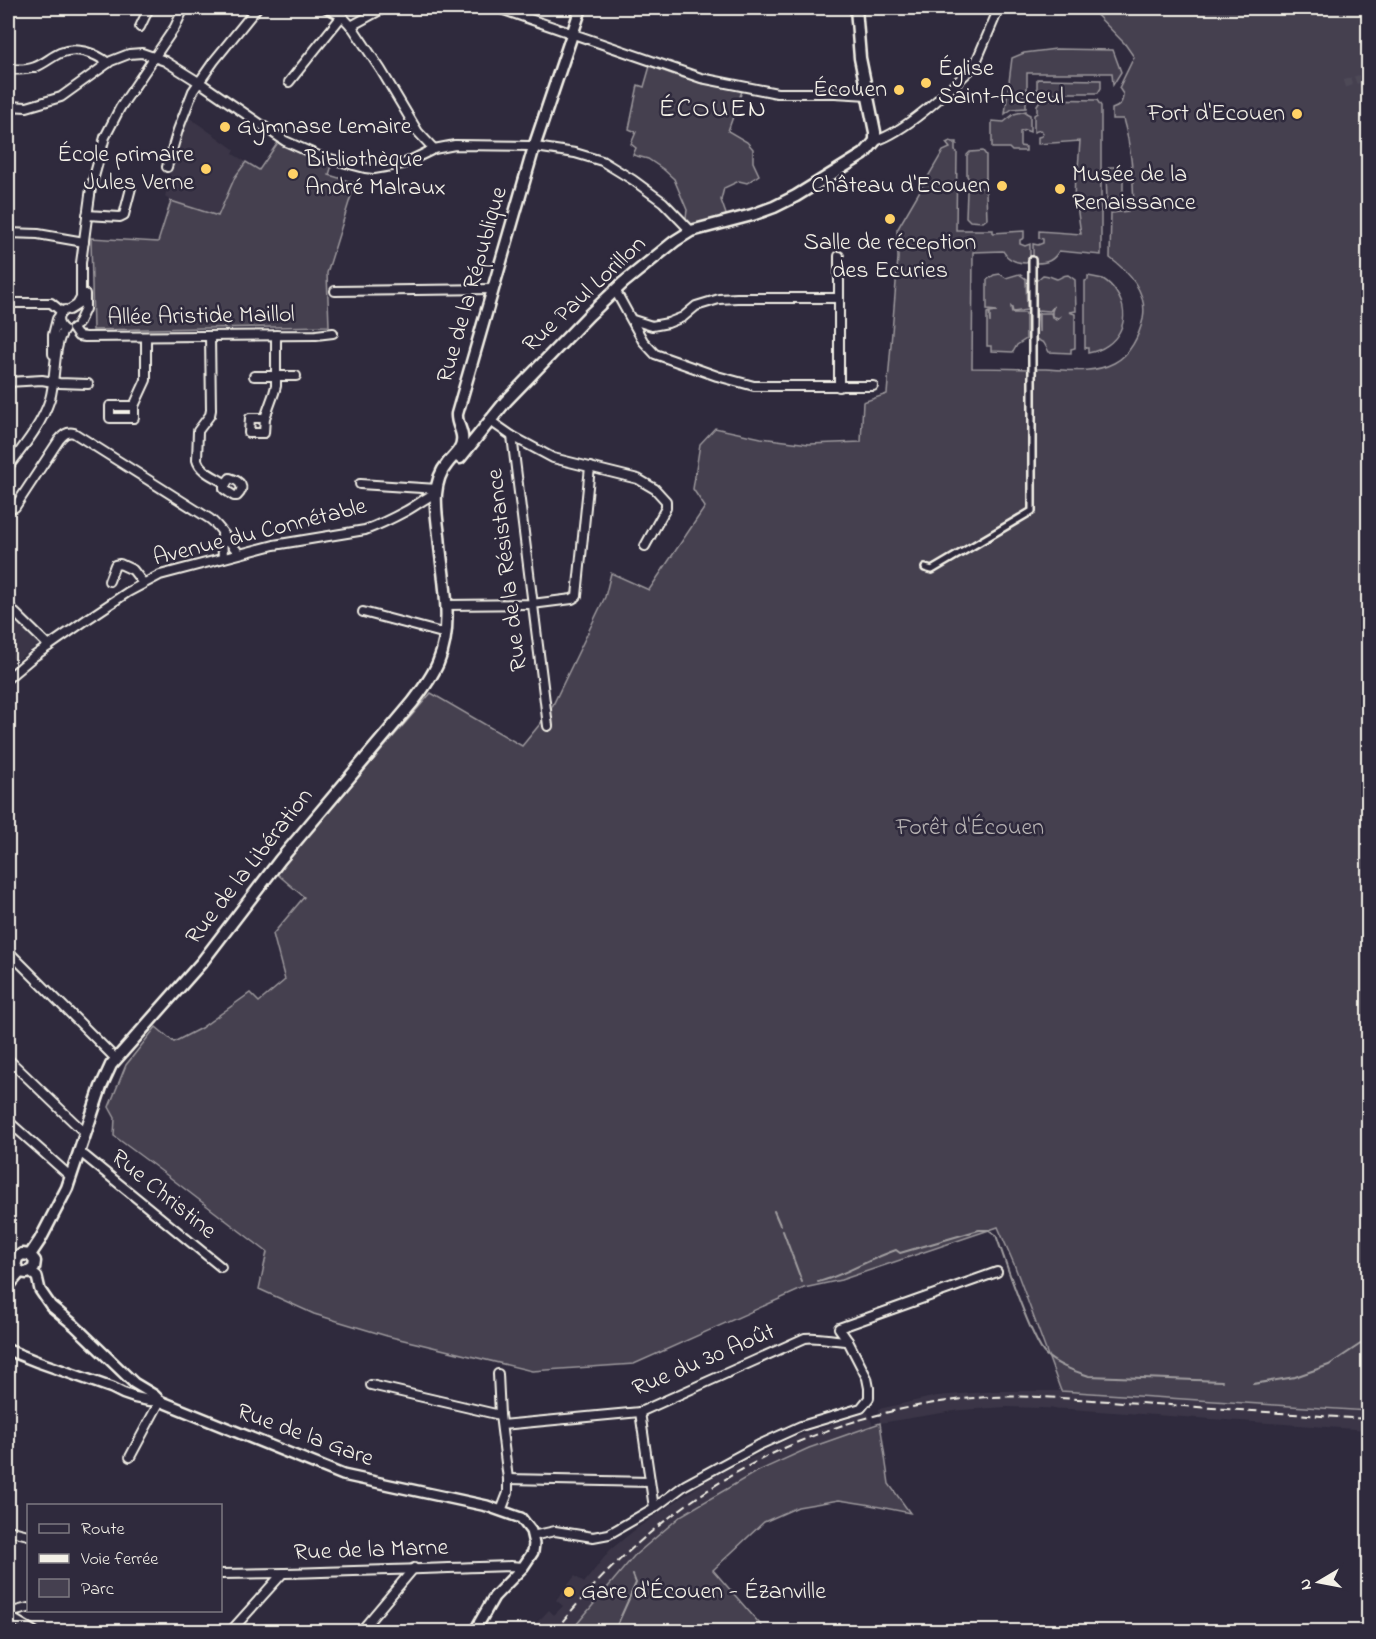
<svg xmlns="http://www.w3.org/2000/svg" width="1376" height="1639" font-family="'Indie Flower',sans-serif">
	<rect width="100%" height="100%" fill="#2f2a3d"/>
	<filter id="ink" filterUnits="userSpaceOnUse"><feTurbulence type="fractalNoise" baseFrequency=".0167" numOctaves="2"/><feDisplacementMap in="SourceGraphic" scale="12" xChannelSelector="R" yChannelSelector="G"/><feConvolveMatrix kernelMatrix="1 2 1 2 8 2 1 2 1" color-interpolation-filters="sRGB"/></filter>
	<g filter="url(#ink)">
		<g fill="#3b3647">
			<polygon points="187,116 235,150 233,154 246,162 235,177 218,217 171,201 165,197 173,159"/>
			<polygon points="8,613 42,642 17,660 11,658 8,662"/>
			<polygon points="998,1391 1061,1391 1368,1411 1368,1430 1070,1409 1006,1407 960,1410 880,1423 879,1409 937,1396"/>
			<polygon points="868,1412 873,1426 809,1448 754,1473 682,1515 634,1556 571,1631 539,1631 534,1626 549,1610 554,1615 563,1606 556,1600 575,1576 584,1583 610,1550 636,1529 709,1479 790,1439"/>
		</g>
		<g fill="#454050" stroke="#9c989c" stroke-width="1.5">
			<path d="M1090,8H1368V1411L1061,1391L1014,1264L998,1227L841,1280L804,1288L634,1364L532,1371L387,1336L314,1314L259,1289L267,1252L168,1176L114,1136L115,1118L109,1107L126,1065L156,1027L174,1042L201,1028L250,993L259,1002L285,980L273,934L304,897L276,873L431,693L522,746L549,713L605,597L611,573L649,590L705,507L693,489L700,444L715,428L761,438L809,444L861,442L863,402L887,394L898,258L897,230L943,151L950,148L946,143L950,141L953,142H957V144H955V151L957,152L956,230H993V233L1024,231V238L1020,240V244L1025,246L1030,244V260L1026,263C1016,263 1008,260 1003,251L973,252L972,368C997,368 1021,369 1046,369C1068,370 1093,374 1114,363C1130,355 1139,336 1143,319C1148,293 1129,272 1110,258L1111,213L1129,211L1134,208C1133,177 1132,149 1123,119H1112V109C1120,107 1123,102 1123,94L1119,88L1134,57L1125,44Z"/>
			<polygon points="1056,49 1113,50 1121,72 1113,85 1112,73 1027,73 1027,93 1023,96 1026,99 1026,108 1012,109 1005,114 1012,58 1024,53"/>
			<polygon points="650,66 680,77 742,91 728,131 747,142 753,149 753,162 759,175 747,183 739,181 724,188 721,200 727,217 699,228 685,225 687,210 674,179 663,169 648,159 633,155 636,148 631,144 636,132 629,129 638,85 644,87"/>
			<polygon points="1037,79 1101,80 1101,88 1098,93 1040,93 1037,88"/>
			<path d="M1041,99L1097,100L1101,106V255L1059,251C1053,261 1047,263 1036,263V261L1033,260V244L1038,245L1043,243V239L1039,238V231L1081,234L1077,206L1074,205L1075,169H1078L1080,141L1038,144V137L1042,136L1043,133L1040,130L1034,132V115L1037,113V105Z"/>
			<polygon points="1026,111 1026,113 1030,115 1030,132 1025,130 1020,132 1020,146 1026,147 1026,151 1012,151 1009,148 992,148 992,121 1004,122 1014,114"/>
			<polygon points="279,141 332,165 329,175 355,183 327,273 329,326 93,330 91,238 158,242 171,201 218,216 235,177 246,162 259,170"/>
			<polygon points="983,151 986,155 986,178 983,181 970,180 967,176 967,155 970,152"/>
			<polygon points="1110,167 1119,167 1123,172 1123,202 1120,205 1111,206 1110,204 1107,203 1106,170"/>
			<polygon points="970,188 983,188 986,193 987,219 983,222 970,221 966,217 967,191"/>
			<polygon points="1000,274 1006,278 1019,274 1026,279 1027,310 1013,312 1012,308 1011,307 1012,313 1026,313 1026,339 1017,345 1013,352 991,351 991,346 987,346 987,313 989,312 990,323 990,312 997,311 987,310 987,280 994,275"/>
			<path d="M1043,275C1049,275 1055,279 1057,279C1061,278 1063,275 1068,275L1075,280L1076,311L1069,312L1075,314V348L1071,349V353L1049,352L1044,343L1036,339V315L1038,314L1039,332V313H1051L1052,317L1056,320L1061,316L1058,318L1052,316V311L1054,306L1050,311L1036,310V281Z"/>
			<path d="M1088,276C1093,277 1098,278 1103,279C1108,282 1113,287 1116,292C1134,319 1118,348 1088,353V348H1085V281L1088,280Z"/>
			<polygon points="880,1423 889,1484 910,1513 865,1504 839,1500 798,1507 764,1522 713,1570 766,1631 571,1631 634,1556 682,1515 754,1473 809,1448"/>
		</g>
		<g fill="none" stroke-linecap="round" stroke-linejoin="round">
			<g stroke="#a19ea0" stroke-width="2">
				<polyline points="774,1211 780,1225"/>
				<polyline points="783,1231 802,1282"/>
				<path d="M818,1282C845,1275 869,1259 896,1250L900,1253L979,1230H989L996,1235C1007,1267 1018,1300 1032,1331C1036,1339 1040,1350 1046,1355C1058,1366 1075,1371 1089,1376L1222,1381"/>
				<polyline points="1253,1384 1295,1377 1329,1365 1368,1339"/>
				<polyline points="614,1632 636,1583 633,1575"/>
			</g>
			<polyline stroke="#4d4857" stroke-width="8" stroke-dasharray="8 4" stroke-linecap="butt" points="1344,84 1368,76"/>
			<g stroke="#f4f1e8" stroke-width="10">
				<polyline id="pedestrian" points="925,568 932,570 1032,511 1032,260"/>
			</g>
			<g stroke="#f4f1e8" stroke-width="12">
				<g id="minor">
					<polyline points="326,8 342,16 353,28 381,70 418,132 434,149"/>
					<polyline points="498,8 701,78 777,93 835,93 868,95"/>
					<polyline points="351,26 384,8"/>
					<polyline points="140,27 149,8"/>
					<path d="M8,69C17,70 27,70 35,67C44,64 51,57 60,53C76,46 95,53 108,63"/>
					<polyline points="289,82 342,16"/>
					<polyline points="8,106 27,107 61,97 111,61 129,54 142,53 165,61 205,86 285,141 319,156 365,168 374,169 403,164 434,149 455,145 529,146 575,153 602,161 633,180 663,202 691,231"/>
					<path d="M875,141C905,132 947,92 970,70L976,62L999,8"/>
					<polyline points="167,167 178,130 193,91 214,61 257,8"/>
					<polyline points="87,215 120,217 124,215 131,188"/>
					<polyline points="8,233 38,234 84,242"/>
					<polyline points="839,256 839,387"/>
					<polyline points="615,290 643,341 655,354 717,376 754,386 873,386"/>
					<polyline points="335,291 493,289"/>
					<polyline points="8,303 51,303 62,312"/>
					<polyline points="69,310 77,305 81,298 81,263 88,210 91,188 105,137 120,108 175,27 184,8"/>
					<polyline points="633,320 652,326 668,323 683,317 696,306 719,299 737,298 839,298"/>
					<polyline points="78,324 85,309 85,294"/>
					<polyline points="73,329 78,336 85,337 316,335 333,333"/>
					<path d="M64,330C56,324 56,315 65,310"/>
					<path d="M210,336L211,410L210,415L198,431L197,460C200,472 216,477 226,484"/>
					<polyline points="53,354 53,335 57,319"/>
					<polyline points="254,376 296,376"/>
					<polyline points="8,382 42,380 59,383 88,384"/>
					<polyline points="8,391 9,382"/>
					<polyline points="134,406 110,406 110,418 134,418 134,406 146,380 146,337"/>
					<polyline points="265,418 250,418 249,433 264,433 265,418 274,393 276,386 276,335"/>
					<polyline points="489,420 512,436 548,726"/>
					<polyline points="512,436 553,458 638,479 655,489 666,501 666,508 645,546"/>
					<path d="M8,467C24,446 42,424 50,399C56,379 53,345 64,330"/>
					<path d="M230,478C240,481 246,487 237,496H234L224,489V486Z"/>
					<polyline points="360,484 437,489"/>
					<path d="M15,507L59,440C63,435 67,431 74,433L210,519C221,527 229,543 239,553"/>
					<polyline points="222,535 223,558"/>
					<polyline points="109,581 115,565 120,564 133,570 143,583"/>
					<polyline points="446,605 532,604 572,599 577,596 590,467"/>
					<polyline points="8,606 49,646"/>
					<polyline points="363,612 446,634"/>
					<path d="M8,678L33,657L86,620L128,592L160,575L274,545L365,530C379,525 393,518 406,511C417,505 425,498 436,493"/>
					<polyline points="8,951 116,1059"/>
					<polyline points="8,1059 85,1133"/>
					<polyline points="8,1121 71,1177"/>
					<polyline points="79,1153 85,1156 221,1267"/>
					<polyline points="498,1374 500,1415 508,1479 508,1493 501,1511"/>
					<polyline points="371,1385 500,1415"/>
					<polyline points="640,1412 654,1508"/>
					<path d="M502,1425L640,1412L805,1338C820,1336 833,1341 848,1341"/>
					<polyline points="130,1457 160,1401"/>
					<polyline points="508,1479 650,1482"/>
					<polyline points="8,1530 28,1535"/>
					<polyline points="532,1536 555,1531 593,1537 609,1534 654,1508 685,1485 759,1445 801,1426 861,1408 869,1398 869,1388 867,1378 848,1341 839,1328 997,1272"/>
					<path d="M220,1574C317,1573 413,1569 510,1566L523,1567"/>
					<polyline points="8,1613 28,1608"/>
					<polyline points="8,1616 35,1632"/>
					<polyline points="230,1632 282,1574"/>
					<polyline points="360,1632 414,1568"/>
				</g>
			</g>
			<g stroke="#f4f1e8" stroke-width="14">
				<g id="tertiary">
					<polyline points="30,1272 37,1277 40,1290 51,1306 74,1325 134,1383 154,1395 160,1401 343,1475 487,1506 521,1518 531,1531 534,1544 533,1552 523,1567 494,1597 474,1632"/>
					<path d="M8,1350L38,1362L112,1388C126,1396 144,1401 160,1401"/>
				</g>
			</g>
			<g stroke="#f4f1e8" stroke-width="15">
				<g id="secondary">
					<polyline points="460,458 506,401 589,315 623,283 675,241 691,231 752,215 774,207 796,196 864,154 875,141 875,132 860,58 856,8"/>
					<path d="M30,1255L40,1240L67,1188L101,1087L111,1065L202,962L280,860L413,702C423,689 432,677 438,663C455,623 442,577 439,535C437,521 435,507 436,494C437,483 440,472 447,464C452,457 462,450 462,441C464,432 456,424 457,414L534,147L581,8"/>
					<polyline points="20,1272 15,1266 17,1258 22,1254 30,1255"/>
					<polyline points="20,1272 27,1273 34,1268 35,1261 30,1255"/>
					<polyline points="8,1286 20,1272"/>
				</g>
			</g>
			<use href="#pedestrian" stroke="#2f2a3d" stroke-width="5"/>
			<use href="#minor" stroke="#2f2a3d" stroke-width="8"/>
			<use href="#tertiary" stroke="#2f2a3d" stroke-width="9"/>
			<use href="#secondary" stroke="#2f2a3d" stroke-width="10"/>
			<path stroke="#f4f1e8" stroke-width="2" stroke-dasharray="9 4.5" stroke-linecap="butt" d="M554,1632C660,1498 803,1414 974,1398C1024,1394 1074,1399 1124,1402C1205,1407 1287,1414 1368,1419"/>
		</g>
	</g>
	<g fill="#ffd166" stroke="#2f2a3d" stroke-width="2">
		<circle cx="926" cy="83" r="6"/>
		<circle cx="899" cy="90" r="6"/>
		<circle cx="1297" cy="114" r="6"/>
		<circle cx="225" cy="127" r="6"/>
		<circle cx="206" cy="169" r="6"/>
		<circle cx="293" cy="174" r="6"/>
		<circle cx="1002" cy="186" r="6"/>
		<circle cx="1060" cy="189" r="6"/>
		<circle cx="890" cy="219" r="6"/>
		<circle cx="569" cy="1592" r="6"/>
	</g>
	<g text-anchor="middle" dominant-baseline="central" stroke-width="5" stroke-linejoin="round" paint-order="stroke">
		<g font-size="24" fill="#f4f1e8" stroke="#2f2a3d" text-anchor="start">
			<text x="938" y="69">Église<tspan x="938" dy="28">Saint-Acceul</tspan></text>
			<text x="887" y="90" text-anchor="end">Écouen</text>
			<text x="1285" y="114" text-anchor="end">Fort d'Ecouen</text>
			<text x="237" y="127">Gymnase Lemaire</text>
			<text x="194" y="155" text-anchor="end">École primaire<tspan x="194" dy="28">Jules Verne</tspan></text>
			<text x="305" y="160">Bibliothèque<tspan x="305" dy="28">André Malraux</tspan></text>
			<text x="1072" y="175">Musée de la<tspan x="1072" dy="28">Renaissance</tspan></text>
			<text x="990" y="186" text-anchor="end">Château d'Ecouen</text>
			<text x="890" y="243" text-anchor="middle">Salle de réception<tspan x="890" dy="28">des Ecuries</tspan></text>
			<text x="581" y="1592">Gare d'Écouen - Ézanville</text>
		</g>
		<g font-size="24" fill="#f4f1e8" stroke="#2f2a3d">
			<text transform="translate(473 285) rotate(-74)">Rue de la République</text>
			<text transform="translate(585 295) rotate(-43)">Rue Paul Lorillon</text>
			<text transform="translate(201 317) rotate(-1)">Allée Aristide Maillol</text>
			<text transform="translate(260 533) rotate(-14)">Avenue du Connétable</text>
			<text transform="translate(508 570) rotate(-97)">Rue de la Résistance</text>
			<text transform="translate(250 867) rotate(-52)">Rue de la Libération</text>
			<text transform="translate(163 1195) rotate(39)">Rue Christine</text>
			<text transform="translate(704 1361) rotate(-23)">Rue du 30 Août</text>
			<text transform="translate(305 1436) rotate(20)">Rue de la Gare</text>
			<text transform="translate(371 1551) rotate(-2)">Rue de la Marne</text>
		</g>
		<g font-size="24" fill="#b7b3b3" stroke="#2f2a3d">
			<text x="970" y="828">Forêt d'Écouen</text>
		</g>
		<g font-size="27" letter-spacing="1.5" fill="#f4f1e8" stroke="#2f2a3d">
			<text x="713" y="109">ÉCOUEN</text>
		</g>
	</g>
	<rect width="1376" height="1639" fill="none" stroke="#2f2a3d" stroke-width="30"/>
	<rect x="15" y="15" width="1346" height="1609" fill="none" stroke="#f4f1e8" stroke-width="2" filter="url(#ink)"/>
	<rect x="27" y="1504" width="195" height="108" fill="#2f2a3d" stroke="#7e7a81" stroke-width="1.5"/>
	<rect x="39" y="1524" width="30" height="9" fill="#2f2a3d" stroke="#7e7a81" stroke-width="1.5"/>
	<text x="81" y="1534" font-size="18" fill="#f4f1e8">Route</text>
	<rect x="39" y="1554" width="30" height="9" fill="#f4f1e8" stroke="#7e7a81" stroke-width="1.5"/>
	<text x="81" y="1564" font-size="18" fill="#f4f1e8">Voie ferrée</text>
	<rect x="39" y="1579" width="30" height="18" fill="#454050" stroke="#7e7a81" stroke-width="1.5"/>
	<text x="81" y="1594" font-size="18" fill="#f4f1e8">Parc</text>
	<g transform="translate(1319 1582) rotate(260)" stroke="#2f2a3d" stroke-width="4.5" paint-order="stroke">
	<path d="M0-4.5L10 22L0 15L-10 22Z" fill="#f4f1e8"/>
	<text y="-9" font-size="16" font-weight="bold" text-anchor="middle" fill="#f4f1e8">N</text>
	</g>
</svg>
